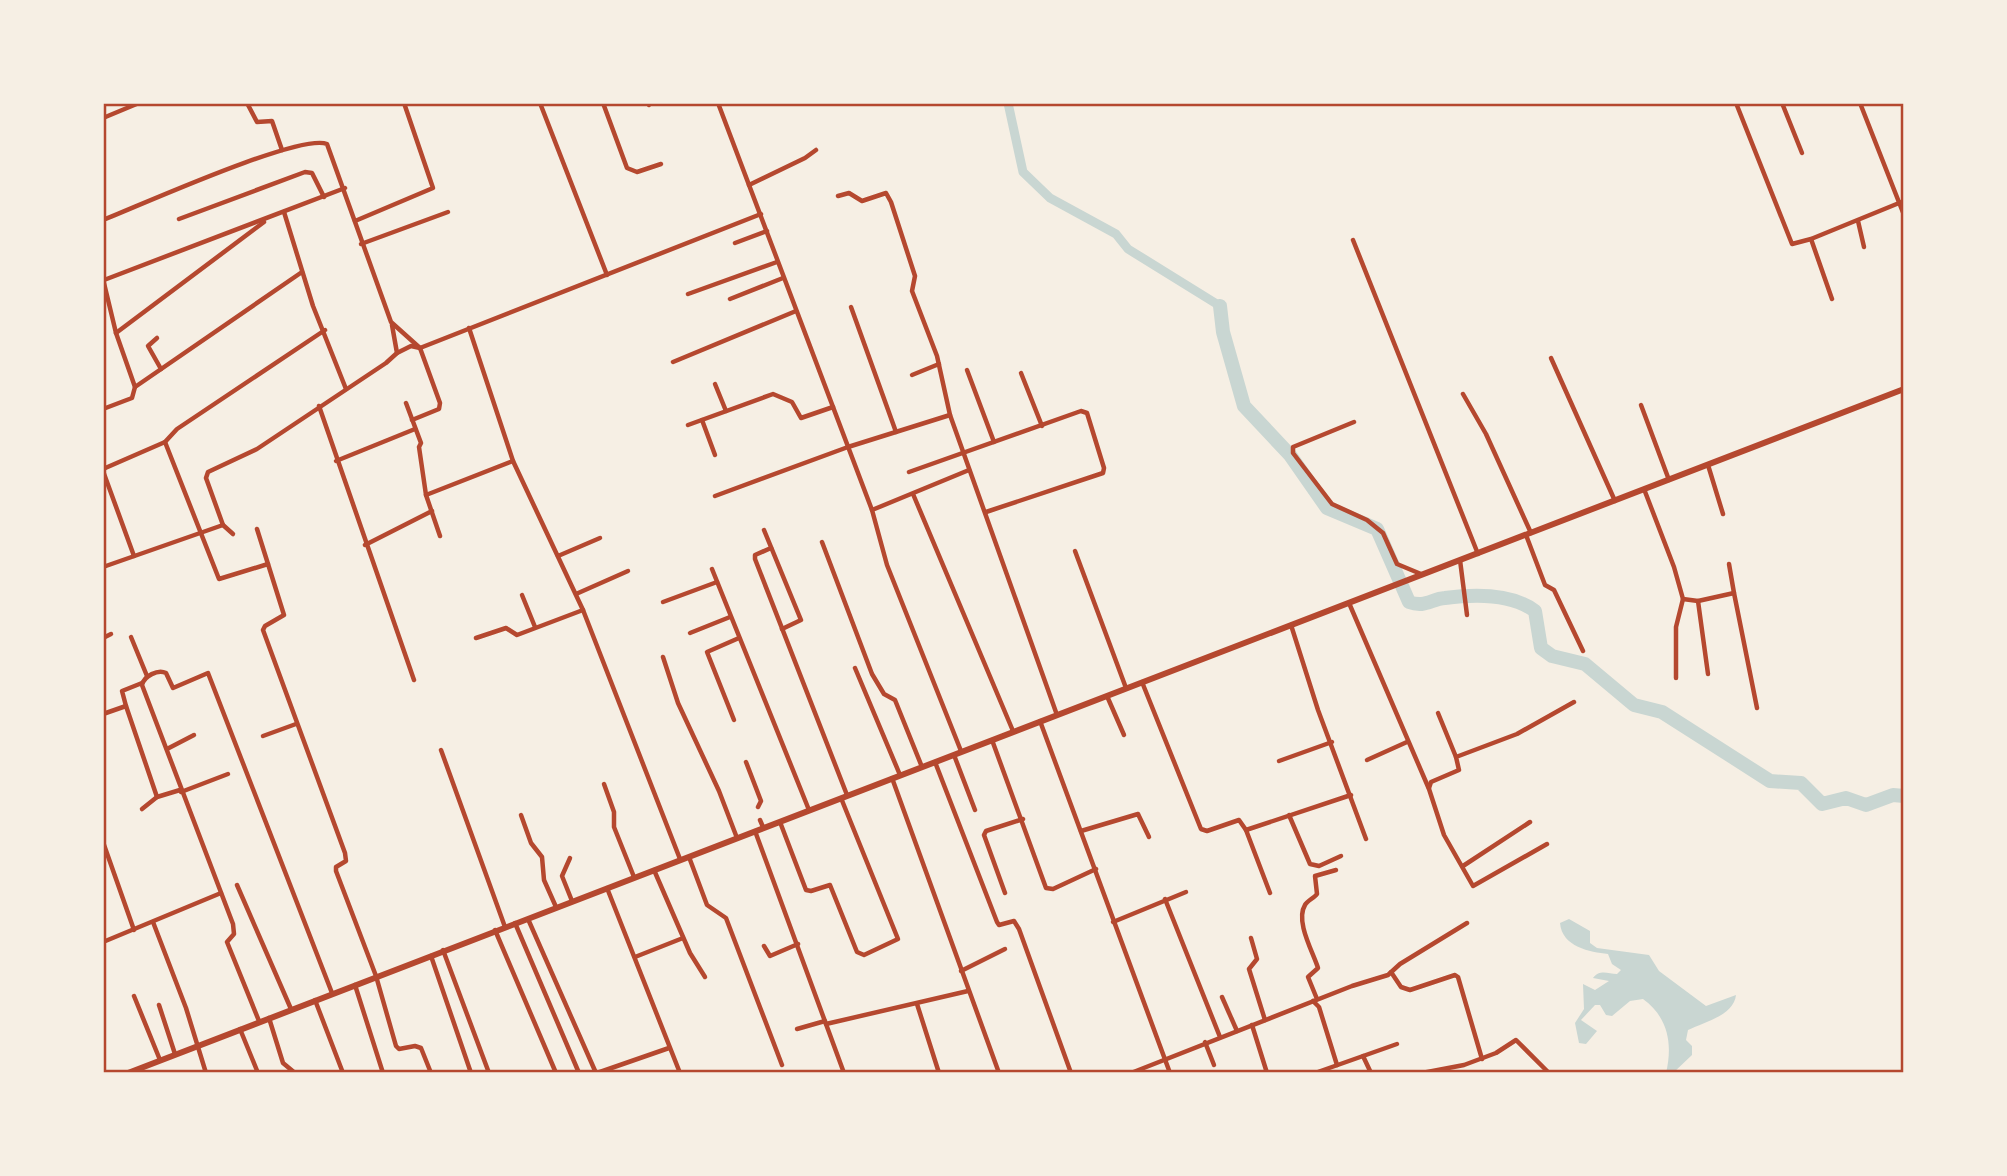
<svg xmlns="http://www.w3.org/2000/svg" width="2007" height="1176" font-family="Lato,sans-serif">
	<rect width="100%" height="100%" fill="#f6efe4"/>
	<path fill="#c9d6d2" d="M1569,919L1590,931V943L1597,948L1649,955L1659,971L1706,1006L1736,995C1734,1015 1705,1022 1688,1030L1686,1040L1692,1046V1055L1673,1073H1666C1673,1044 1668,1017 1643,999L1630,1001L1612,1016L1606,1015L1600,1005H1595L1581,1020L1597,1031L1586,1044L1579,1043L1575,1023L1584,1009L1583,984L1595,990L1609,981L1593,978C1600,969 1608,974 1617,974L1621,970L1612,964L1608,954C1590,952 1562,947 1560,923Z"/>
	<g fill="none" stroke-linecap="round" stroke-linejoin="round">
		<polyline stroke="#c9d6d2" stroke-width="9" points="1008,103 1023,172 1050,198 1116,234 1128,249 1220,306"/>
		<path stroke="#c9d6d2" stroke-width="14" d="M1220,306L1223,332L1244,406L1290,455L1327,508L1377,529L1409,602C1425,608 1431,599 1445,598C1475,594 1511,593 1535,611L1541,648L1552,656L1585,664L1634,705L1662,712L1770,781L1801,783L1822,804L1846,798L1866,805L1893,795L1904,796"/>
		<g stroke="#b5482f" stroke-width="4.5">
			<polyline points="247,103 257,122 272,121 282,150"/>
			<polyline points="540,103 607,275"/>
			<polyline points="603,103 627,168 637,172 661,164"/>
			<polyline points="648,103 649,105"/>
			<polyline points="718,103 872,510 887,565 961,751"/>
			<polyline points="1736,103 1792,244 1811,239 1904,201"/>
			<polyline points="1782,103 1802,153"/>
			<polyline points="1860,103 1904,215"/>
			<polyline points="103,118 139,103"/>
			<polyline points="749,185 805,158 816,150"/>
			<polyline points="838,196 849,193 862,201 886,193 891,202 915,276 912,291 937,356 950,415 1057,715"/>
			<polyline points="284,212 313,306 346,389"/>
			<polyline points="179,219 305,172 312,173 324,197"/>
			<path d="M103,220C139,206 300,133 327,144L391,322L420,348L440,403L439,409L412,420"/>
			<polyline points="355,221 433,188 404,103"/>
			<polyline points="1858,221 1864,247"/>
			<polyline points="1811,239 1832,299"/>
			<polyline points="1353,240 1478,554"/>
			<polyline points="735,243 767,231"/>
			<polyline points="361,244 448,212"/>
			<polyline points="103,279 116,333 135,387 302,272"/>
			<polyline points="104,280 345,188"/>
			<polyline points="688,294 777,262"/>
			<polyline points="730,299 783,278"/>
			<polyline points="851,307 896,432"/>
			<polyline points="469,328 513,461 583,610 680,859"/>
			<polyline points="116,333 264,222"/>
			<polyline points="157,338 148,346 161,369"/>
			<polyline points="397,353 411,346 420,348 761,214"/>
			<polyline points="1551,358 1615,501"/>
			<polyline points="673,362 796,311"/>
			<polyline points="967,370 994,442"/>
			<polyline points="1021,373 1042,426"/>
			<polyline points="912,375 939,364"/>
			<polyline points="715,384 726,411"/>
			<polyline points="1463,394 1486,434 1531,533"/>
			<polyline points="406,403 421,443 419,447 426,495 513,461"/>
			<polyline points="1641,405 1669,480"/>
			<polyline points="319,406 414,680"/>
			<polyline points="103,409 132,398 135,387"/>
			<polyline points="702,420 715,455"/>
			<polyline points="1354,422 1293,447 1293,453 1332,504 1367,520 1383,533 1397,564 1421,574"/>
			<polyline points="688,425 773,394 792,402 801,418 833,407"/>
			<polyline points="165,442 219,579 268,564 284,615 265,626 263,630 345,853 346,861 336,867 336,871 376,976 396,1046 399,1049 415,1046 421,1048 431,1073"/>
			<polyline points="336,461 415,429"/>
			<polyline points="1708,465 1723,514"/>
			<polyline points="103,469 165,442 177,429 325,330"/>
			<polyline points="103,471 134,556"/>
			<polyline points="909,472 1081,411 1087,413 1104,468 1103,473 986,512"/>
			<polyline points="1644,489 1674,567 1683,599 1698,601 1734,593 1757,708"/>
			<polyline points="913,494 1013,731"/>
			<polyline points="426,495 440,536"/>
			<polyline points="715,496 848,447 950,415"/>
			<polyline points="872,510 969,470"/>
			<polyline points="223,525 233,534"/>
			<polyline points="257,529 268,564"/>
			<polyline points="764,530 801,620 782,629"/>
			<polyline points="1526,535 1545,585 1554,590 1583,651"/>
			<polyline points="822,542 872,674 884,694 895,700 922,767"/>
			<polyline points="365,545 432,511"/>
			<polyline points="771,548 755,555 755,559 847,795"/>
			<polyline points="1075,551 1126,688"/>
			<polyline points="558,556 600,538"/>
			<polyline points="1460,560 1467,615"/>
			<polyline points="1729,564 1734,593"/>
			<polyline points="103,567 223,525 206,478 208,472 257,449 386,363 397,353 392,325"/>
			<polyline points="712,569 809,810"/>
			<polyline points="576,594 628,571"/>
			<polyline points="522,595 535,627"/>
			<polyline points="1698,601 1708,674"/>
			<polyline points="663,602 717,582"/>
			<polyline points="1349,603 1429,789 1444,835 1473,886 1547,844"/>
			<polyline points="1291,625 1318,710 1366,839"/>
			<polyline points="690,633 730,617"/>
			<polyline points="131,637 147,676"/>
			<polyline points="103,638 111,634"/>
			<polyline points="476,638 506,628 517,635 583,610"/>
			<polyline points="663,657 678,703 719,791 737,838"/>
			<polyline points="855,668 900,775"/>
			<polyline points="1676,678 1676,627 1683,599"/>
			<polyline points="1142,682 1201,829 1207,831 1239,820 1246,830"/>
			<polyline points="1107,696 1124,735"/>
			<polyline points="126,706 122,691 142,683"/>
			<polyline points="1438,713 1456,757"/>
			<polyline points="103,714 126,706 157,797"/>
			<polyline points="734,720 707,652 739,638"/>
			<polyline points="1040,721 1170,1073"/>
			<polyline points="263,736 296,724"/>
			<polyline points="992,740 1046,888 1053,889 1096,869"/>
			<polyline points="167,749 194,735"/>
			<polyline points="441,750 505,927"/>
			<polyline points="954,755 975,810"/>
			<polyline points="1367,760 1407,742"/>
			<polyline points="1279,761 1332,742"/>
			<polyline points="746,762 761,801 758,807"/>
			<polyline points="935,762 997,922 999,925 1014,921 1019,929 1071,1073"/>
			<polyline points="892,778 999,1073"/>
			<polyline points="604,784 614,812 614,827 634,877"/>
			<polyline points="1429,788 1431,782 1459,770 1456,757 1517,734 1574,702"/>
			<polyline points="181,792 228,774"/>
			<polyline points="142,809 157,797 180,790"/>
			<polyline points="521,815 531,843 542,857 544,880 556,907"/>
			<polyline points="1289,815 1310,864 1319,866 1341,856"/>
			<polyline points="760,820 763,827"/>
			<polyline points="780,822 806,890 811,891 830,885 857,952 864,955 898,939 841,798"/>
			<polyline points="755,831 844,1073"/>
			<polyline points="1081,831 1138,814 1149,837"/>
			<polyline points="103,842 134,930"/>
			<polyline points="689,857 707,905 726,918 782,1065"/>
			<polyline points="570,858 562,876 572,901"/>
			<polyline points="1463,866 1530,822"/>
			<polyline points="654,870 690,953 705,977"/>
			<polyline points="237,885 291,1009"/>
			<polyline points="607,888 680,1073"/>
			<polyline points="1005,893 984,835 986,831 1023,819"/>
			<polyline points="1270,893 1246,830 1351,795"/>
			<polyline points="1165,899 1220,1037"/>
			<polyline points="528,919 596,1073"/>
			<polyline points="153,922 186,1008 206,1073"/>
			<polyline points="1113,922 1186,892"/>
			<polyline points="515,923 579,1073"/>
			<polyline points="495,930 556,1073"/>
			<polyline points="1251,938 1257,959 1249,969 1265,1020"/>
			<polyline points="103,942 221,893"/>
			<polyline points="764,946 770,956 798,944"/>
			<polyline points="443,950 489,1073"/>
			<polyline points="431,956 471,1073"/>
			<polyline points="635,957 683,938"/>
			<polyline points="961,971 1005,949"/>
			<polyline points="1391,972 1401,987 1410,990 1455,975 1458,977 1482,1059"/>
			<polyline points="355,985 383,1073"/>
			<polyline points="134,996 160,1060"/>
			<polyline points="1222,997 1237,1031"/>
			<path d="M1317,999L1308,977L1318,968C1313,952 1295,921 1305,905C1307,901 1314,898 1317,894L1315,876L1336,870"/>
			<polyline points="315,1000 343,1073"/>
			<polyline points="1313,1001 1319,1007 1337,1065"/>
			<polyline points="917,1004 939,1073"/>
			<polyline points="159,1005 175,1054"/>
			<polyline points="269,1018 283,1063 295,1073"/>
			<path d="M259,1021L227,942L234,934L233,924L142,685C144,676 158,669 166,673L173,688L208,673L332,993"/>
			<polyline points="826,1024 968,991"/>
			<polyline points="1252,1025 1267,1073"/>
			<polyline points="240,1029 258,1073"/>
			<polyline points="797,1029 825,1021"/>
			<polyline points="1205,1042 1214,1065"/>
			<polyline points="1363,1056 1371,1073"/>
			<polyline points="597,1073 669,1048"/>
			<polyline points="1131,1073 1352,986 1388,975 1400,964 1467,923"/>
			<polyline points="1315,1073 1397,1044"/>
			<polyline points="1422,1073 1464,1065 1496,1053 1516,1040 1549,1073"/>
		</g>
		<polyline stroke="#b5482f" stroke-width="6" points="128,1073 1904,389"/>
	</g>
	<rect width="2007" height="1176" fill="none" stroke="#f6efe4" stroke-width="210"/>
	<rect x="105" y="105" width="1797" height="966" fill="none" stroke="#b5482f" stroke-width="2.5"/>
</svg>
